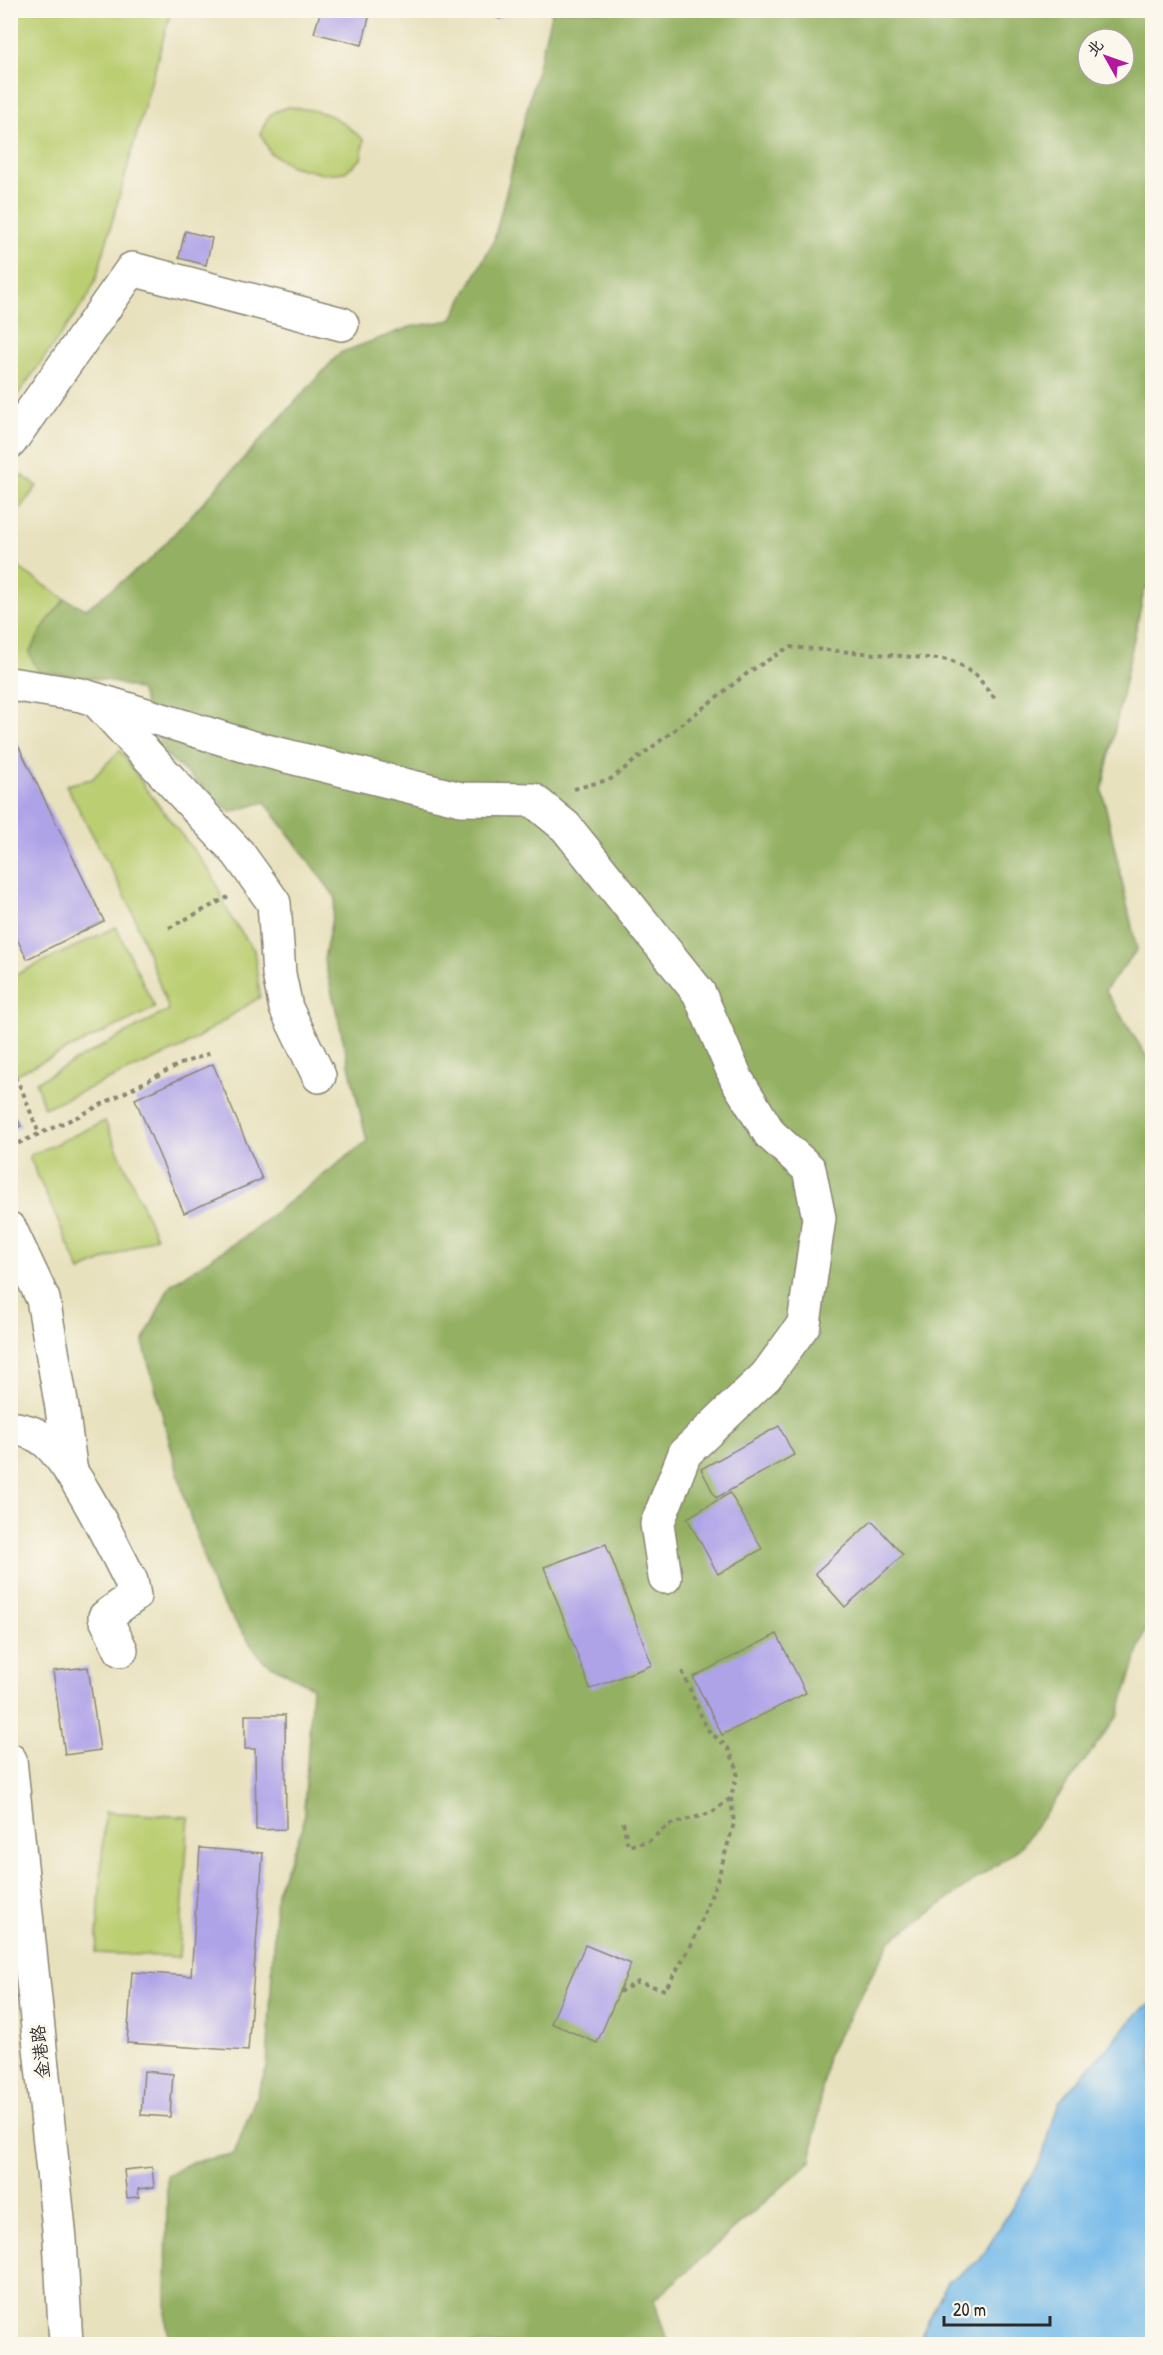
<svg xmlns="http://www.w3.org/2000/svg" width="1163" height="2355" font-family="'Patrick Hand','LXGW WenKai TC',sans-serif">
	<rect width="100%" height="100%" fill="#fbf7ec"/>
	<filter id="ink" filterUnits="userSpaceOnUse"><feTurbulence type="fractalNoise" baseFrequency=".0167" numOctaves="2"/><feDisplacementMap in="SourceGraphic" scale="12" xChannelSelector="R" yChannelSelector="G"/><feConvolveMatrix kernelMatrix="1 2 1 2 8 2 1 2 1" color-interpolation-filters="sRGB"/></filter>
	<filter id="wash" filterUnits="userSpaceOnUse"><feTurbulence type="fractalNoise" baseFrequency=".008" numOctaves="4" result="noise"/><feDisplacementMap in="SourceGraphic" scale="24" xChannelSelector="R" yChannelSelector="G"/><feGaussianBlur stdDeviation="1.35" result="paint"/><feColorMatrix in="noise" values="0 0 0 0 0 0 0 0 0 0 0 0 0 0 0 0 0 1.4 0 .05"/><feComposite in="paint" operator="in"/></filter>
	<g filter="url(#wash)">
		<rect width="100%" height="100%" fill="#e8e1be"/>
		<g fill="#bbce72" stroke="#737c4e" stroke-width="1.5">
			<polygon points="11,10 171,11 97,276 88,297 11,404"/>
			<path d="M289,107C328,111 335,115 364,140L361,159L345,172L323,174L291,166L270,153L261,134C267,114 270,112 289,107Z"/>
			<polygon points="22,475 37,486 11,521 11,490"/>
			<polygon points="10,562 65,599 46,623 39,672 11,674"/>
			<polygon points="120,750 146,789 212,874 231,918 254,950 260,997 183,1047 44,1108 36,1082 169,1010 130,905 66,785 92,779"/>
			<polygon points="116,927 155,1008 12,1076 11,977"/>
			<polygon points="105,1121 156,1237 80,1271 29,1156"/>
			<polygon points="105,1812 189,1817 179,1957 96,1953"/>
		</g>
		<path fill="#94b164" stroke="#606e48" stroke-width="1.5" fill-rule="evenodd" d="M552,11H1152V585L1144,591L1102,790L1137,950L1105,990L1152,1065V1609L1118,1716L1020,1848L891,1940L827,2056L811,2161L654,2300L668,2344H170L166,2321L167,2175L192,2162L234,2154L267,2068L276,1892L303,1827L312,1687L262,1660L215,1593L187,1507L143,1342L170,1285L241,1239L367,1141L324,959L336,898L265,802L231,812L164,753L140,690L107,680L39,672L29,653L46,623L65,599L86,609L151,559L340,353L410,327L451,320L494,240ZM1088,39H1124V75H1088Z"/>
		<polygon fill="#71b8e9" stroke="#4e728a" stroke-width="1.5" points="1152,2003 1152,2344 917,2344 947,2282 980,2260 1041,2160 1059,2102 1138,2013"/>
		<g id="blocks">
			<g fill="#afa3e8">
				<polygon points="321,10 371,10 362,45 314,33"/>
				<polygon points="473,10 502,10 500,19"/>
				<polygon points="185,231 212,238 206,265 179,258"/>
				<polygon points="15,739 104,921 27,959 10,925 10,741"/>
				<polygon points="213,1064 262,1179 184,1213 135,1099"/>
				<polygon points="10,1105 21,1126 10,1131"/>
				<polygon points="779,1426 794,1455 716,1498 701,1469"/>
				<polygon points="730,1493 762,1549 718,1574 687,1518"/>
				<polygon points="872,1521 903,1555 845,1607 815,1573"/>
				<polygon points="606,1544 652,1665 590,1689 544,1567"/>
				<polygon points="777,1634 806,1693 722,1735 693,1677"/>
				<polygon points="88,1667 100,1750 65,1755 53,1671"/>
				<polygon points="245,1715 285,1715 286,1829 256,1830 255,1749 245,1749"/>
				<polygon points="200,1848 263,1853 248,2051 127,2043 132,1972 191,1976"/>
				<polygon points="585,1945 631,1964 597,2043 551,2023"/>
				<polygon points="144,2071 173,2074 170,2117 141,2115"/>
				<polygon points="152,2167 154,2187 138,2189 139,2197 127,2198 124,2170"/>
			</g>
		</g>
	</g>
	<g filter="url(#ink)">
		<use href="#blocks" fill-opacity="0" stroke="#8a8674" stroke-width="1.5"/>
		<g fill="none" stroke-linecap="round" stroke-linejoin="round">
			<g stroke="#8a8674" stroke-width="36">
				<g id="minor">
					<polyline points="10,442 132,269 342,324"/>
					<polyline points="10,684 81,695 250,747 461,799 533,800 566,827 699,993 737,1080 770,1134 809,1169 819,1218 804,1324 766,1376 685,1453 657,1524 665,1577"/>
					<polyline points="96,700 238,853 274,903 279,974 286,1008 319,1076"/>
					<polyline points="10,1229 43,1299 62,1408 71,1473"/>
					<path d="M10,1428C25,1430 37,1433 48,1443C79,1474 110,1541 131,1581L134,1596L105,1617L121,1650"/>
					<polyline points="10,1760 60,2239 66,2344"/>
				</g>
			</g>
			<g stroke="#8a8674" stroke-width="4" stroke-dasharray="4.5 4.5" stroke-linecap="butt">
				<polyline points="574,789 611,779 749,672 789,647 951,660 976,675 997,701"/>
				<polyline points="169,928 228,897"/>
				<polyline points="10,1069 22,1090 39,1134"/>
				<polyline points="10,1147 79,1116 178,1065 213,1052"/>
				<polyline points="623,1822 628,1846 649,1841 668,1825 711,1813 731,1798"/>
				<polyline points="619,1992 638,1982 665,1990 693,1942 718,1878 734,1823 731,1797 738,1770 728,1748 707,1729 682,1671"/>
			</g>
			<use href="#minor" stroke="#fff" stroke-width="33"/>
		</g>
	</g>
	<g text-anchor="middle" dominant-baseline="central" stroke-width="6" stroke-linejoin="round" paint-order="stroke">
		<g font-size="18" fill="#2b2b2b" stroke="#fbf7ec">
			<text transform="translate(40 2052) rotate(-96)">金港路</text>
		</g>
	</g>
	<rect width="1163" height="2355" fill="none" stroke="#fbf7ec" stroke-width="36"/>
	<g transform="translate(1106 57) rotate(310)"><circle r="28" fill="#fbf7ec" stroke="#a8a59f" stroke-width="1.5"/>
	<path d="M0-4.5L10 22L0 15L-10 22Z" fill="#b5179e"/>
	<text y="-9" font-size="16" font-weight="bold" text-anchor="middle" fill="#2b2b2b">北</text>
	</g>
	<path d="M944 2316v9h106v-9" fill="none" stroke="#2b2b2b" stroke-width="3"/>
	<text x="953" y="2316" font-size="18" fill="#2b2b2b" stroke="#fbf7ec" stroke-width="4.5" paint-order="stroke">20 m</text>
</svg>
